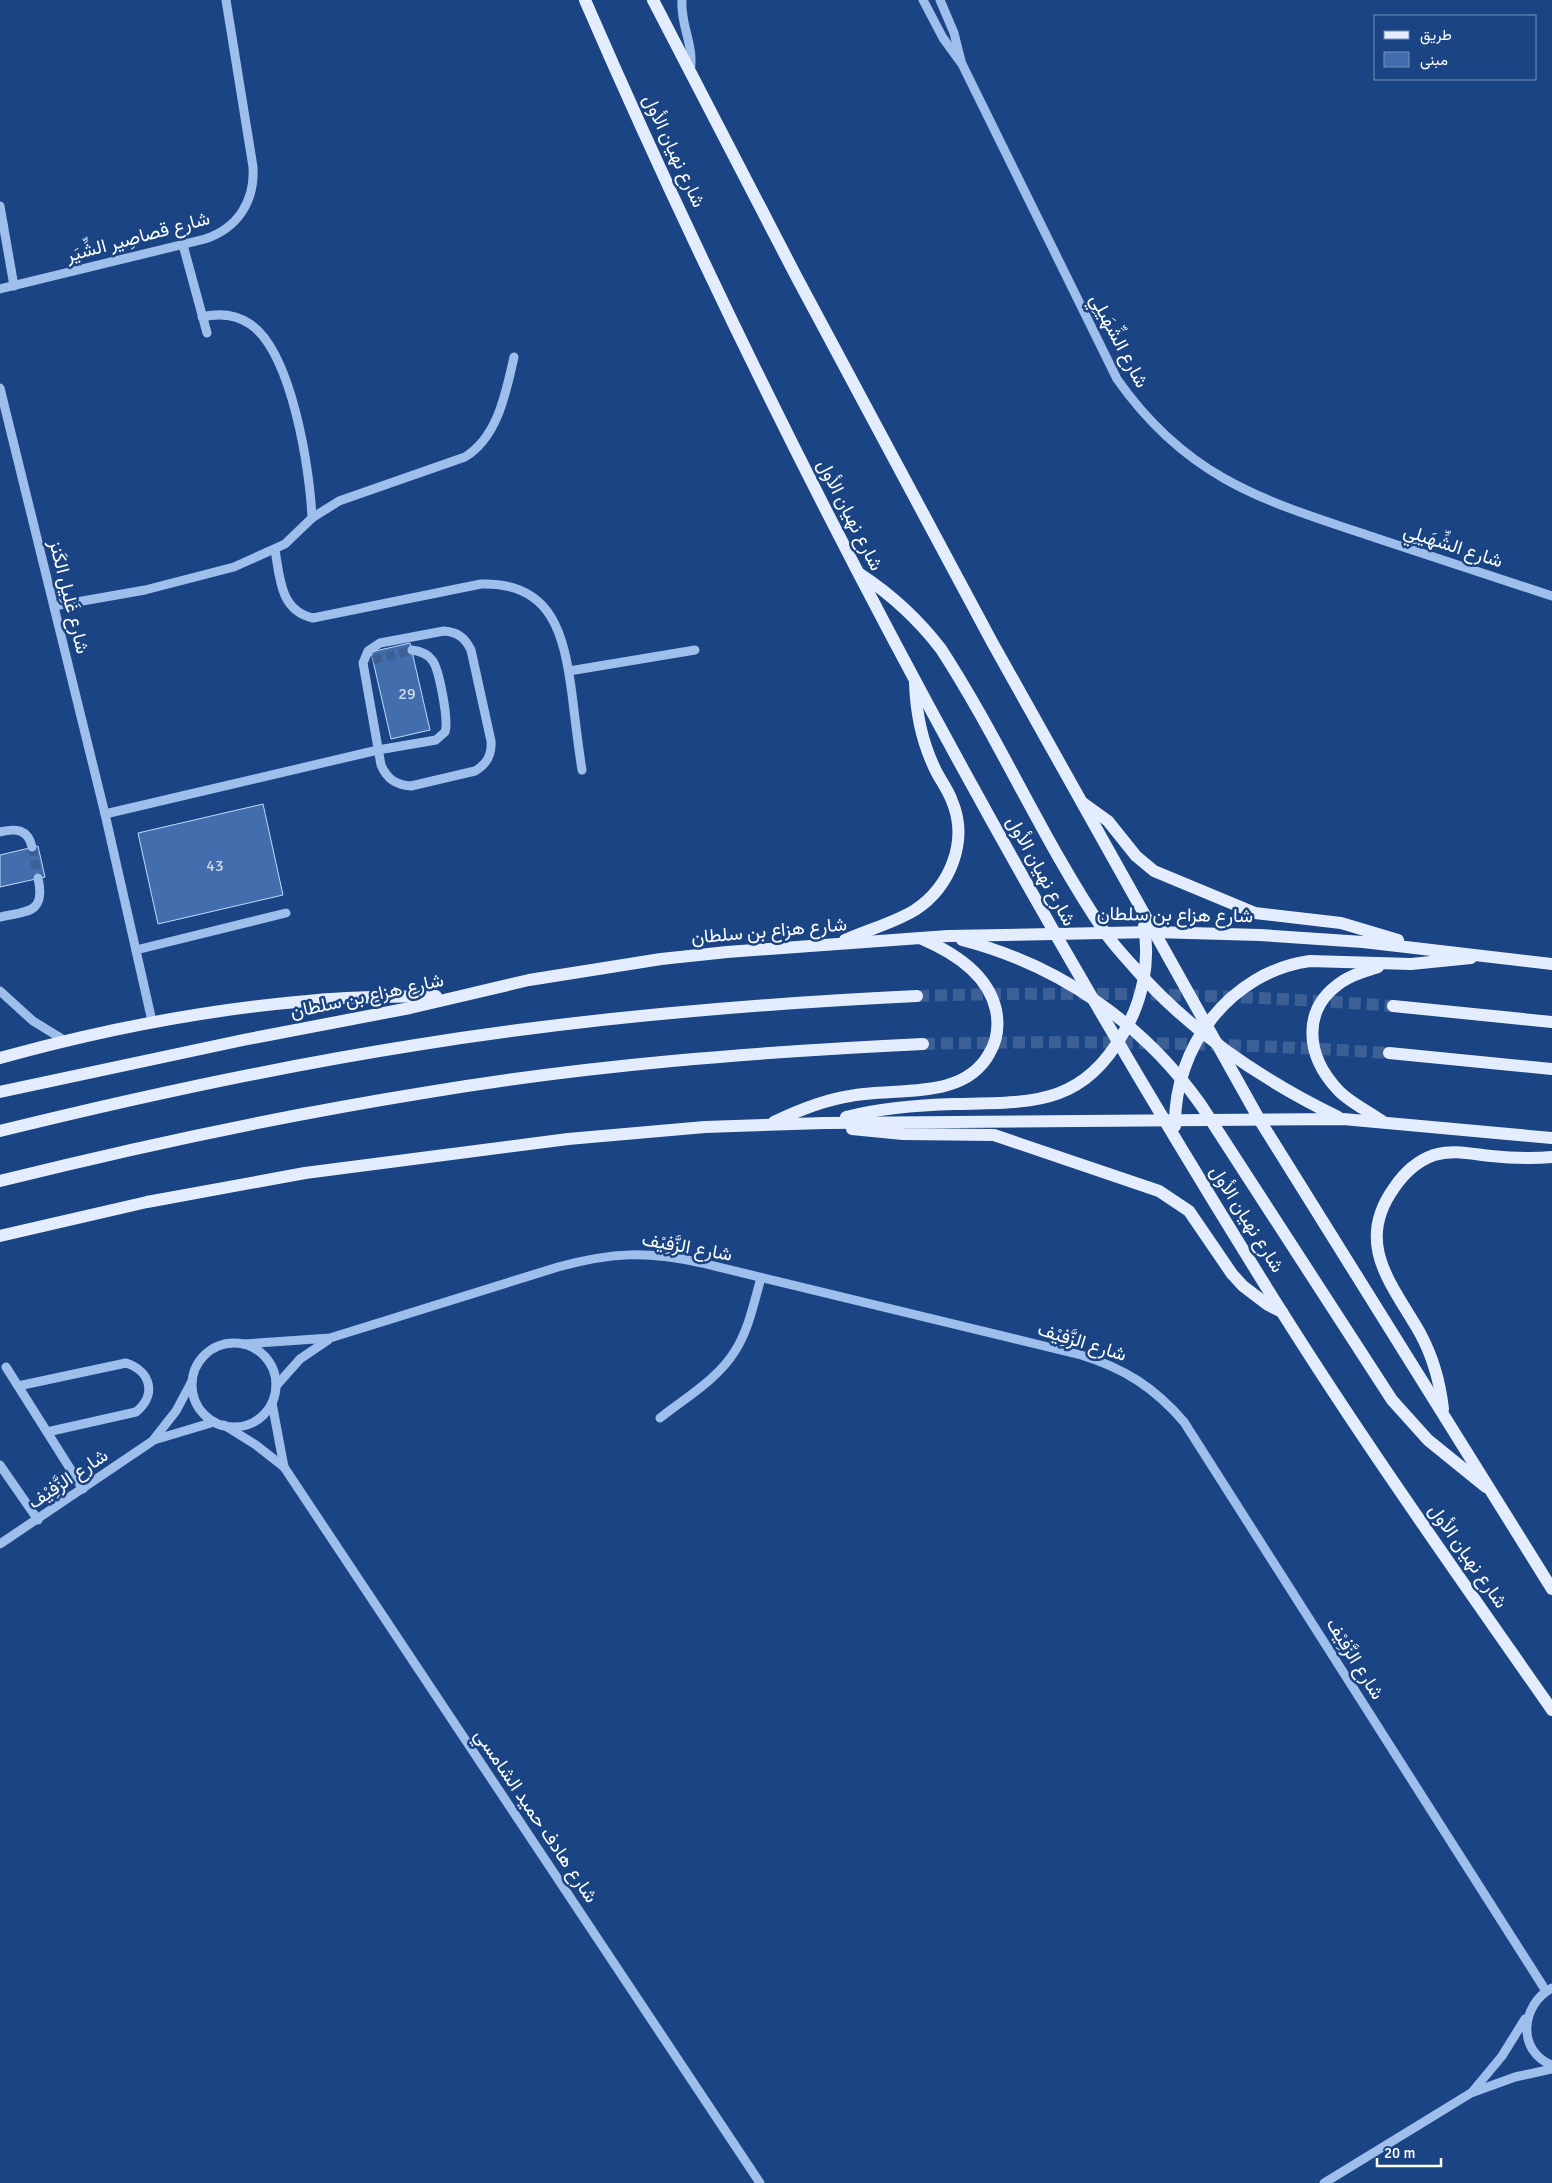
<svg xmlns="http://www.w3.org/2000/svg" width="1552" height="2183" font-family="Signika,Vazirmatn,sans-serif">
	<rect width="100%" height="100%" fill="#1a4483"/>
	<g fill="#426ead" stroke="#c3d9f8">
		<polygon points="410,643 430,730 391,739 371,652"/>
		<polygon points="263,804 283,895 158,924 138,833"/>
		<polygon points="38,846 45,877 0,887 0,855"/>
	</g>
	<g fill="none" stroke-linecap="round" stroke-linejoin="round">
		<g stroke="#3c6096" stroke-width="9" stroke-dasharray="9 4.5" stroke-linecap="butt">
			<polyline points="373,660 412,650"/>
			<polyline points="32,847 38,878"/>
		</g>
		<g stroke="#3c6096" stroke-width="12" stroke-dasharray="12 6" stroke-linecap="butt">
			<path d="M917,996C1076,991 1234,994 1393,1006"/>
			<path d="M923,1044C1079,1040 1233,1043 1389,1053"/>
		</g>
		<g stroke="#9ebeeb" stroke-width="9">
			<path d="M682,0C680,26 695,44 690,73"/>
			<path d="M923,0L943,38L962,64L1117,379C1188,480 1265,501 1376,538C1434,557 1493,576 1552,596"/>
			<polyline points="940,0 954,33 961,61"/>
			<polyline points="0,206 14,286"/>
			<polyline points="183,245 207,333"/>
			<path d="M0,289L205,239C238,228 255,201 253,167L226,0"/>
			<path d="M202,317C219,313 235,314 250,324C292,352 310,470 312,518"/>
			<polyline points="0,388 105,814 152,1021"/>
			<path d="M275,550C280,578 280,611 313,618L481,584C553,582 564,635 572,694C575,719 578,745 582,770"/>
			<path d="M54,606L145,590L234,567L285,544L312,518L339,501L465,457C498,437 506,392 514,357"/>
			<path d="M444,631C458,632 465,638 471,650L491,741C492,755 487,764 475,771L411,786C396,785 387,779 381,765L363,663L368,651L380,643Z"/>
			<polyline points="569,671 695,650"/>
			<path d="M105,814L378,750L436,740L445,732C449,721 439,668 432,660C427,653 419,651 412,650"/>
			<path d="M0,832C16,828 28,829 32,847"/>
			<path d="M0,917C28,911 46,913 38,878"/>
			<polyline points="136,950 286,913"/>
			<polyline points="0,991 33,1021 64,1040"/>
			<circle cx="234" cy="1385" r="42"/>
			<path d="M244,1344L330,1338L558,1267C613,1252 647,1251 702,1263L1081,1355C1124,1368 1155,1388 1184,1422L1546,1991"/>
			<polyline points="6,1367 83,1489"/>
			<path d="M18,1386L126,1363C151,1371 157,1395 136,1412L47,1432"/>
			<polyline points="276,1386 300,1359 328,1340"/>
			<polyline points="272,1403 284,1467"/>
			<path d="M660,1418C685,1398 718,1379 735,1351C749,1329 754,1302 761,1278"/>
			<polyline points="224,1425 256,1445 284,1467 760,2183"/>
			<polyline points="154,1439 176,1411 192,1381"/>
			<polyline points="0,1465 38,1520"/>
			<polyline points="0,1544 154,1440 214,1422"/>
			<path d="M1552,1988C1521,2004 1516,2051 1552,2065"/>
			<polyline points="1473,2091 1502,2056 1525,2019"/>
			<polyline points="1324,2183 1471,2093 1515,2077 1552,2069"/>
		</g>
		<g stroke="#e3edff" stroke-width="12">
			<path d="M585,0C782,454 1018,890 1280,1309C1366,1446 1460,1578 1552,1710"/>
			<polyline points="653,0 796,276 992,642 1259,1119 1552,1589"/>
			<path d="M860,574C892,595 918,619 941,649C1000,740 1043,841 1104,931C1112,943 1123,955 1133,966C1190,1032 1260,1079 1338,1117"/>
			<polyline points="1083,803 1108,821 1136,856 1154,871 1255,913 1341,923 1398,940"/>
			<path d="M845,940C867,930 894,923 915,910C950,887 969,841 952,801C948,790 941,781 936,771C922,743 916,713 915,683"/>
			<path d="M962,940C1059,965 1143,1023 1201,1105L1392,1400L1428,1440L1486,1487"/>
			<path d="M1378,967C1366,971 1353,974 1343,981C1300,1009 1306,1056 1338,1090C1349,1102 1368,1111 1382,1121"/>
			<polyline points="1393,1006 1552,1022"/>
			<polyline points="1389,1053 1552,1069"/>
			<path d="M0,1058C101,1030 202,1010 307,1001C349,996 393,997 436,996"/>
			<polyline points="0,1092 243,1040 410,1008 529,980 661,959 727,952 948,936 1154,932 1260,935 1363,942 1552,964"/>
			<path d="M846,1117C881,1108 918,1105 955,1104C1032,1102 1081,1107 1124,1032C1143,1000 1150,962 1144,926"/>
			<path d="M774,1122C799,1110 824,1100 850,1096C896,1087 963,1101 989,1054C997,1041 999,1025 996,1010C988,974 955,953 922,939"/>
			<path d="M1175,1126C1174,1047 1230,972 1310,961L1411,964L1471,958"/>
			<polyline points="852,1129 903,1134 994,1135 1159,1191 1189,1211 1232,1274 1243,1286 1268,1305 1282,1312"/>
			<path d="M0,1131C138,1097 276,1067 416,1045C582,1018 749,1004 917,996"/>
			<path d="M0,1181C140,1146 281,1116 423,1093C588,1065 755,1052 923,1044"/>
			<polyline points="0,1236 147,1202 305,1173 568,1139 705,1127 824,1123 1343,1119 1552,1138"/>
			<path d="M1443,1409C1440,1382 1433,1357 1420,1333C1392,1284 1354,1244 1394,1188C1404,1173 1417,1161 1434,1155C1453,1149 1472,1154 1491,1156C1511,1158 1532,1159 1552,1157"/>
		</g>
	</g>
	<g text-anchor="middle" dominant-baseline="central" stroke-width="5" stroke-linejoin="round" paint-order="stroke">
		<g font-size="16" fill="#d0dbea">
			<text x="407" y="694">29</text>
			<text x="215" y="866">43</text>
		</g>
		<g font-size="19" fill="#fff" stroke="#1a4483">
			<text transform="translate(674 151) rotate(65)">شارع نهيان الأول</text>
			<text transform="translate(138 237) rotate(-15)">شارع قصاصِير الشِّيَر</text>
			<text transform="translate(1119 341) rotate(62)">شارع الشِّهَيلِي</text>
			<text transform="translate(850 515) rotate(63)">شارع نهيان الأول</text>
			<text transform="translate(1453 546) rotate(18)">شارع الشِّهَيلِي</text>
			<text transform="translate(69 597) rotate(76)">شارع غَلِيل الكَنز</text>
			<text transform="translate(1041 871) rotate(61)">شارع نهيان الأول</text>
			<text transform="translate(1175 915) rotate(1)">شارع هزاع بن سلطان</text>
			<text transform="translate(769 931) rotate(-5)">شارع هزاع بن سلطان</text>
			<text transform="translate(367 996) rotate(-12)">شارع هزاع بن سلطان</text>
			<text transform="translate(1247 1219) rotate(58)">شارع نهيان الأول</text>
			<text transform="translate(687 1247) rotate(10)">شارع الزَّفِيْف</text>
			<text transform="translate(1082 1342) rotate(17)">شارع الزَّفِيْف</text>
			<text transform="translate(68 1479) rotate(-34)">شارع الزَّفِيْف</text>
			<text transform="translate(1468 1556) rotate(55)">شارع نهيان الأول</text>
			<text transform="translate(1355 1659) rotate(58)">شارع الزَّفِيْف</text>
			<text transform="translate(536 1816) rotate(56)">شارع هادف حميد الشامسي</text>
		</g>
	</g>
	<rect x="1374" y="15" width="162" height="65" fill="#1a4483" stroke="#768fb5"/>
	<rect x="1384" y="31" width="25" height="8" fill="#e3edff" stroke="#768fb5"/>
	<text x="1420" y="40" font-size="15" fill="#ffffff">طريق</text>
	<rect x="1384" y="52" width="25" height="15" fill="#426ead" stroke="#768fb5"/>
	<text x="1420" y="65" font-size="15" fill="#ffffff">مبنى</text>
	<path d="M1377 2158v8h64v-8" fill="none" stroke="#ffffff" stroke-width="2.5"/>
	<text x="1384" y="2158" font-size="15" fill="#ffffff" stroke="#1a4483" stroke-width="4" paint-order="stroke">20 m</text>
</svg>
